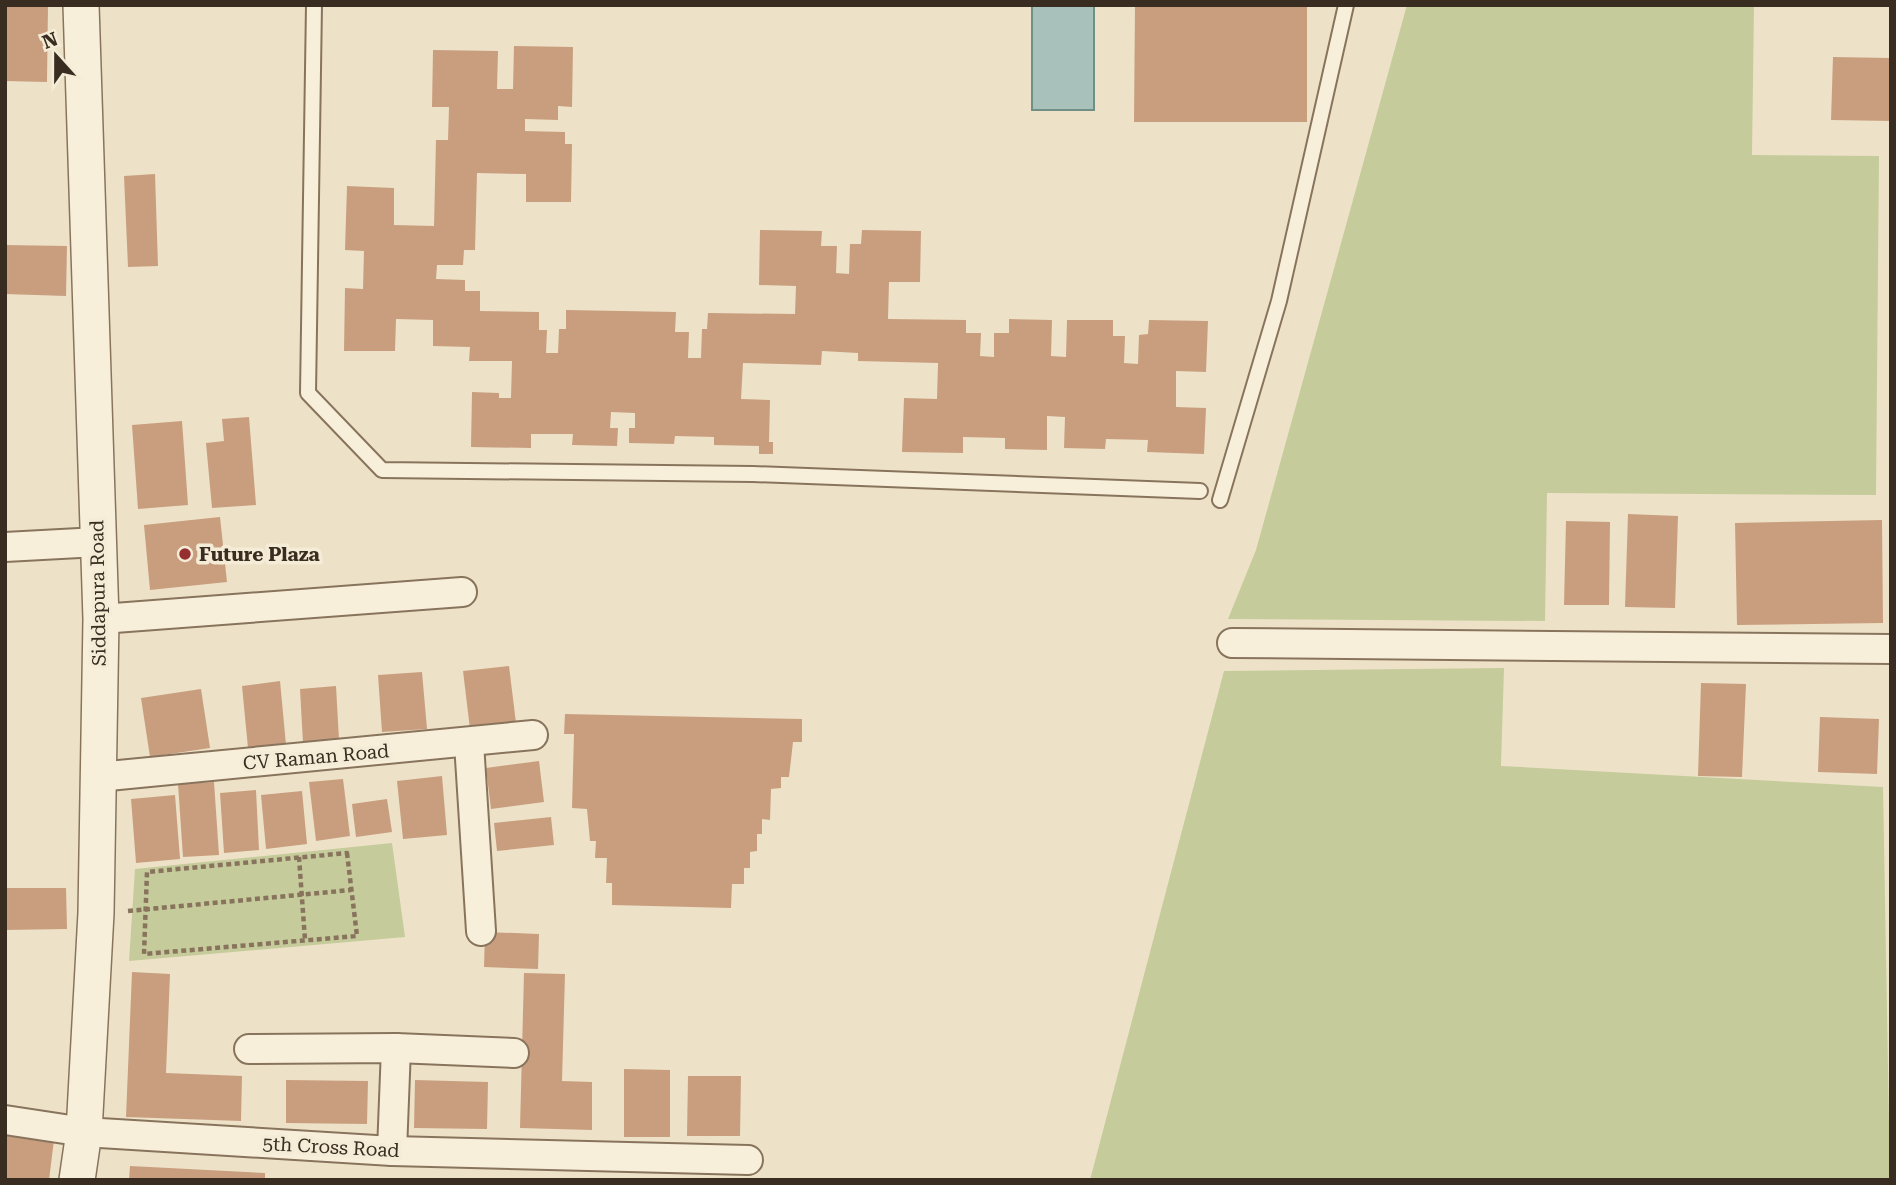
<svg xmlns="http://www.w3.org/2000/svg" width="1896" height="1185" font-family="'Roboto Serif',serif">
	<rect width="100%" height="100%" fill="#ede2c7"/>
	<g fill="#c5cb9b">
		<polygon points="1407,5 1754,5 1752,155 1879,156 1876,495 1547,493 1545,621 1228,619 1256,550"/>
		<polygon points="1504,668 1501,766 1883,787 1890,1180 1090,1180 1224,671"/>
		<polygon points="392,843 405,937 129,961 135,869"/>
	</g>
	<rect fill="#a8c1ba" stroke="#6f8f87" stroke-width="2" x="1032" y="5" width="62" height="105"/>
	<g fill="#c99e7f">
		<polygon points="5,5 48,5 47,82 5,81"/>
		<polygon points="1135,5 1307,5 1307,122 1134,122"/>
		<polygon points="514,46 573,47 572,107 558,106 558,120 525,119 525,131 565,132 565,144 572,144 571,202 526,202 526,174 477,173 475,250 464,250 463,265 437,265 436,279 465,280 465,291 480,291 480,311 539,312 539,330 547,330 546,353 558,353 559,329 566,329 566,310 676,312 675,332 689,332 688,358 701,358 702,329 707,329 708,313 795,314 796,286 759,285 760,230 822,231 821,246 837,246 836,273 849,274 850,244 861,244 862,230 921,231 920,282 889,282 888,319 966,320 966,333 981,333 980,356 994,357 994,333 1009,333 1009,319 1052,320 1051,356 1066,357 1067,320 1113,320 1113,336 1125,336 1124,363 1138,364 1139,335 1148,334 1149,320 1208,321 1206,372 1176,371 1176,407 1206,408 1204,454 1147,452 1148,440 1106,439 1105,449 1064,448 1065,417 1047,416 1047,450 1005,449 1005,438 963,437 963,453 902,452 904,398 937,399 938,363 858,361 858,353 822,351 821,365 743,363 741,399 770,400 769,442 773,442 773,454 759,454 759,446 714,445 714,437 675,436 674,444 629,443 629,428 635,428 635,413 611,412 610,428 618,428 617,446 572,445 573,434 531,434 531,448 471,447 472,392 499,393 499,398 511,398 512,361 469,361 470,347 433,346 433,320 396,319 395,351 344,351 345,288 363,289 364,251 345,250 347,186 394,188 394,225 434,226 436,140 448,140 449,107 432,107 433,50 498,51 497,89 513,89"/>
		<polygon points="1833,57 1891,58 1891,121 1831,120"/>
		<polygon points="155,174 158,266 128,267 124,176"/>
		<polygon points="5,245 67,246 66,296 5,294"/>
		<polygon points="249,417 256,505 212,508 206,443 224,441 222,419"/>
		<polygon points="182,421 188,505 138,509 132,425"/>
		<polygon points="1628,514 1678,516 1675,608 1625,607"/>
		<polygon points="220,517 227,582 150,590 144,525"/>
		<polygon points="1882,520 1883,623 1737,625 1735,523"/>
		<polygon points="1566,521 1610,522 1609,605 1564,605"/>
		<polygon points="509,666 516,723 470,729 463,671"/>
		<polygon points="422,672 427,729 382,732 378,675"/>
		<polygon points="280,681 286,745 248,748 242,686"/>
		<polygon points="1701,683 1746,684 1742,777 1698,776"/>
		<polygon points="336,686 339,740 303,743 300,689"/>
		<polygon points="201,689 210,748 150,757 141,698"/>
		<polygon points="565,714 802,719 802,742 793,742 789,777 781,777 781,788 771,789 770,820 762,819 762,834 757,834 757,851 750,852 750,868 744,868 744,884 732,884 731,908 612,905 612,883 606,883 607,858 595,858 596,841 590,841 587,809 572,808 574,734 564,734"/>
		<polygon points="1820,717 1879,719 1877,774 1818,772"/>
		<polygon points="539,761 544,802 491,809 486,768"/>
		<polygon points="442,776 447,835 403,839 397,781"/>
		<polygon points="343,779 350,836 316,841 309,782"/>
		<polygon points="214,782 219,855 183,857 178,784"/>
		<polygon points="256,790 259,850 224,853 220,793"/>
		<polygon points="302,791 307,844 266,849 261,795"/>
		<polygon points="175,795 180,859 136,863 131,799"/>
		<polygon points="387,799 392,832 356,837 352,804"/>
		<polygon points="551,817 554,845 497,851 494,823"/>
		<polygon points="5,888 66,888 67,929 5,930"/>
		<polygon points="485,932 539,934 538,969 484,967"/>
		<polygon points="132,972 170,974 166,1073 242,1076 241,1121 126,1117"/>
		<polygon points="524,973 565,974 562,1081 592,1082 592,1130 520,1128"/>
		<polygon points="624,1069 670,1070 670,1137 624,1137"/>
		<polygon points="688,1076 741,1076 740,1136 687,1136"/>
		<polygon points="286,1080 368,1081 367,1124 286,1123"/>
		<polygon points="415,1080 488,1082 487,1129 414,1128"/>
		<polygon points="6,1136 54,1140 49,1180 5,1180"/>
		<polygon points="130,1166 265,1173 265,1180 129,1180"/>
	</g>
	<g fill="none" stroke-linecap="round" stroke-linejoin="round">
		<g stroke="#88745d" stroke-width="18">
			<g id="service">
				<polyline points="314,5 308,393 382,470 753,474 1200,491"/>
				<polyline points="1220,500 1279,301 1346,5"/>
			</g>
		</g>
		<g stroke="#88745d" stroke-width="32">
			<g id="minor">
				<polyline points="5,547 98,542"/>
				<polyline points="101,619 462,592"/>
				<polyline points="1232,643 1891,649"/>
				<polyline points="469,743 481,931"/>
				<polyline points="98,777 533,735"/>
				<polyline points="249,1049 396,1048 514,1053"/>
				<polyline points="5,1120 84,1132 392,1151 748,1160"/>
				<polyline points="392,1151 396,1048"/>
			</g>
		</g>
		<g stroke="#88745d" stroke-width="38">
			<polyline id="tertiary" points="77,1180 84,1132 96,913 101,619 81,5"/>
		</g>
		<g stroke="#88745d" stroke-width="4.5" stroke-dasharray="5 3.5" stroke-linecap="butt">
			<polygon points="347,853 357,936 144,954 147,872"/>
			<polyline points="299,857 305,940"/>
			<polyline points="128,911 351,890"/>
		</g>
		<use href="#service" stroke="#f8efda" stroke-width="14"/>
		<use href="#minor" stroke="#f8efda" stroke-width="28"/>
		<use href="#tertiary" stroke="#f8efda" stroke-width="35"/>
	</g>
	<circle fill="#952f30" stroke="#f5ecd7" stroke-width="2.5" cx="185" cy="554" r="7"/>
	<g text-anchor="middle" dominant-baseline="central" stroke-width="7" stroke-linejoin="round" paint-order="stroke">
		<g font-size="19" font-weight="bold" fill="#392c20" stroke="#f5ecd7" text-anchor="start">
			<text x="199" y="554">Future Plaza</text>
		</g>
		<g font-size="19" fill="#392c20" stroke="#f5ecd7">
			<text transform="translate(98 593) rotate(-91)">Siddapura Road</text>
			<text transform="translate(316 757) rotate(-5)">CV Raman Road</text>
			<text transform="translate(331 1147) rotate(3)">5th Cross Road</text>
		</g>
	</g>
	<rect width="1896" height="1185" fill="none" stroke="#392c20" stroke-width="14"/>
	<g transform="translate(56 56) rotate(339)" stroke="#f5ecd7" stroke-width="5" paint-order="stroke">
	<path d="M0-5L12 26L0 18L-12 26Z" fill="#392c20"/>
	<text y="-10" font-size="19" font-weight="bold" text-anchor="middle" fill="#392c20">N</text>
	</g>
</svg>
